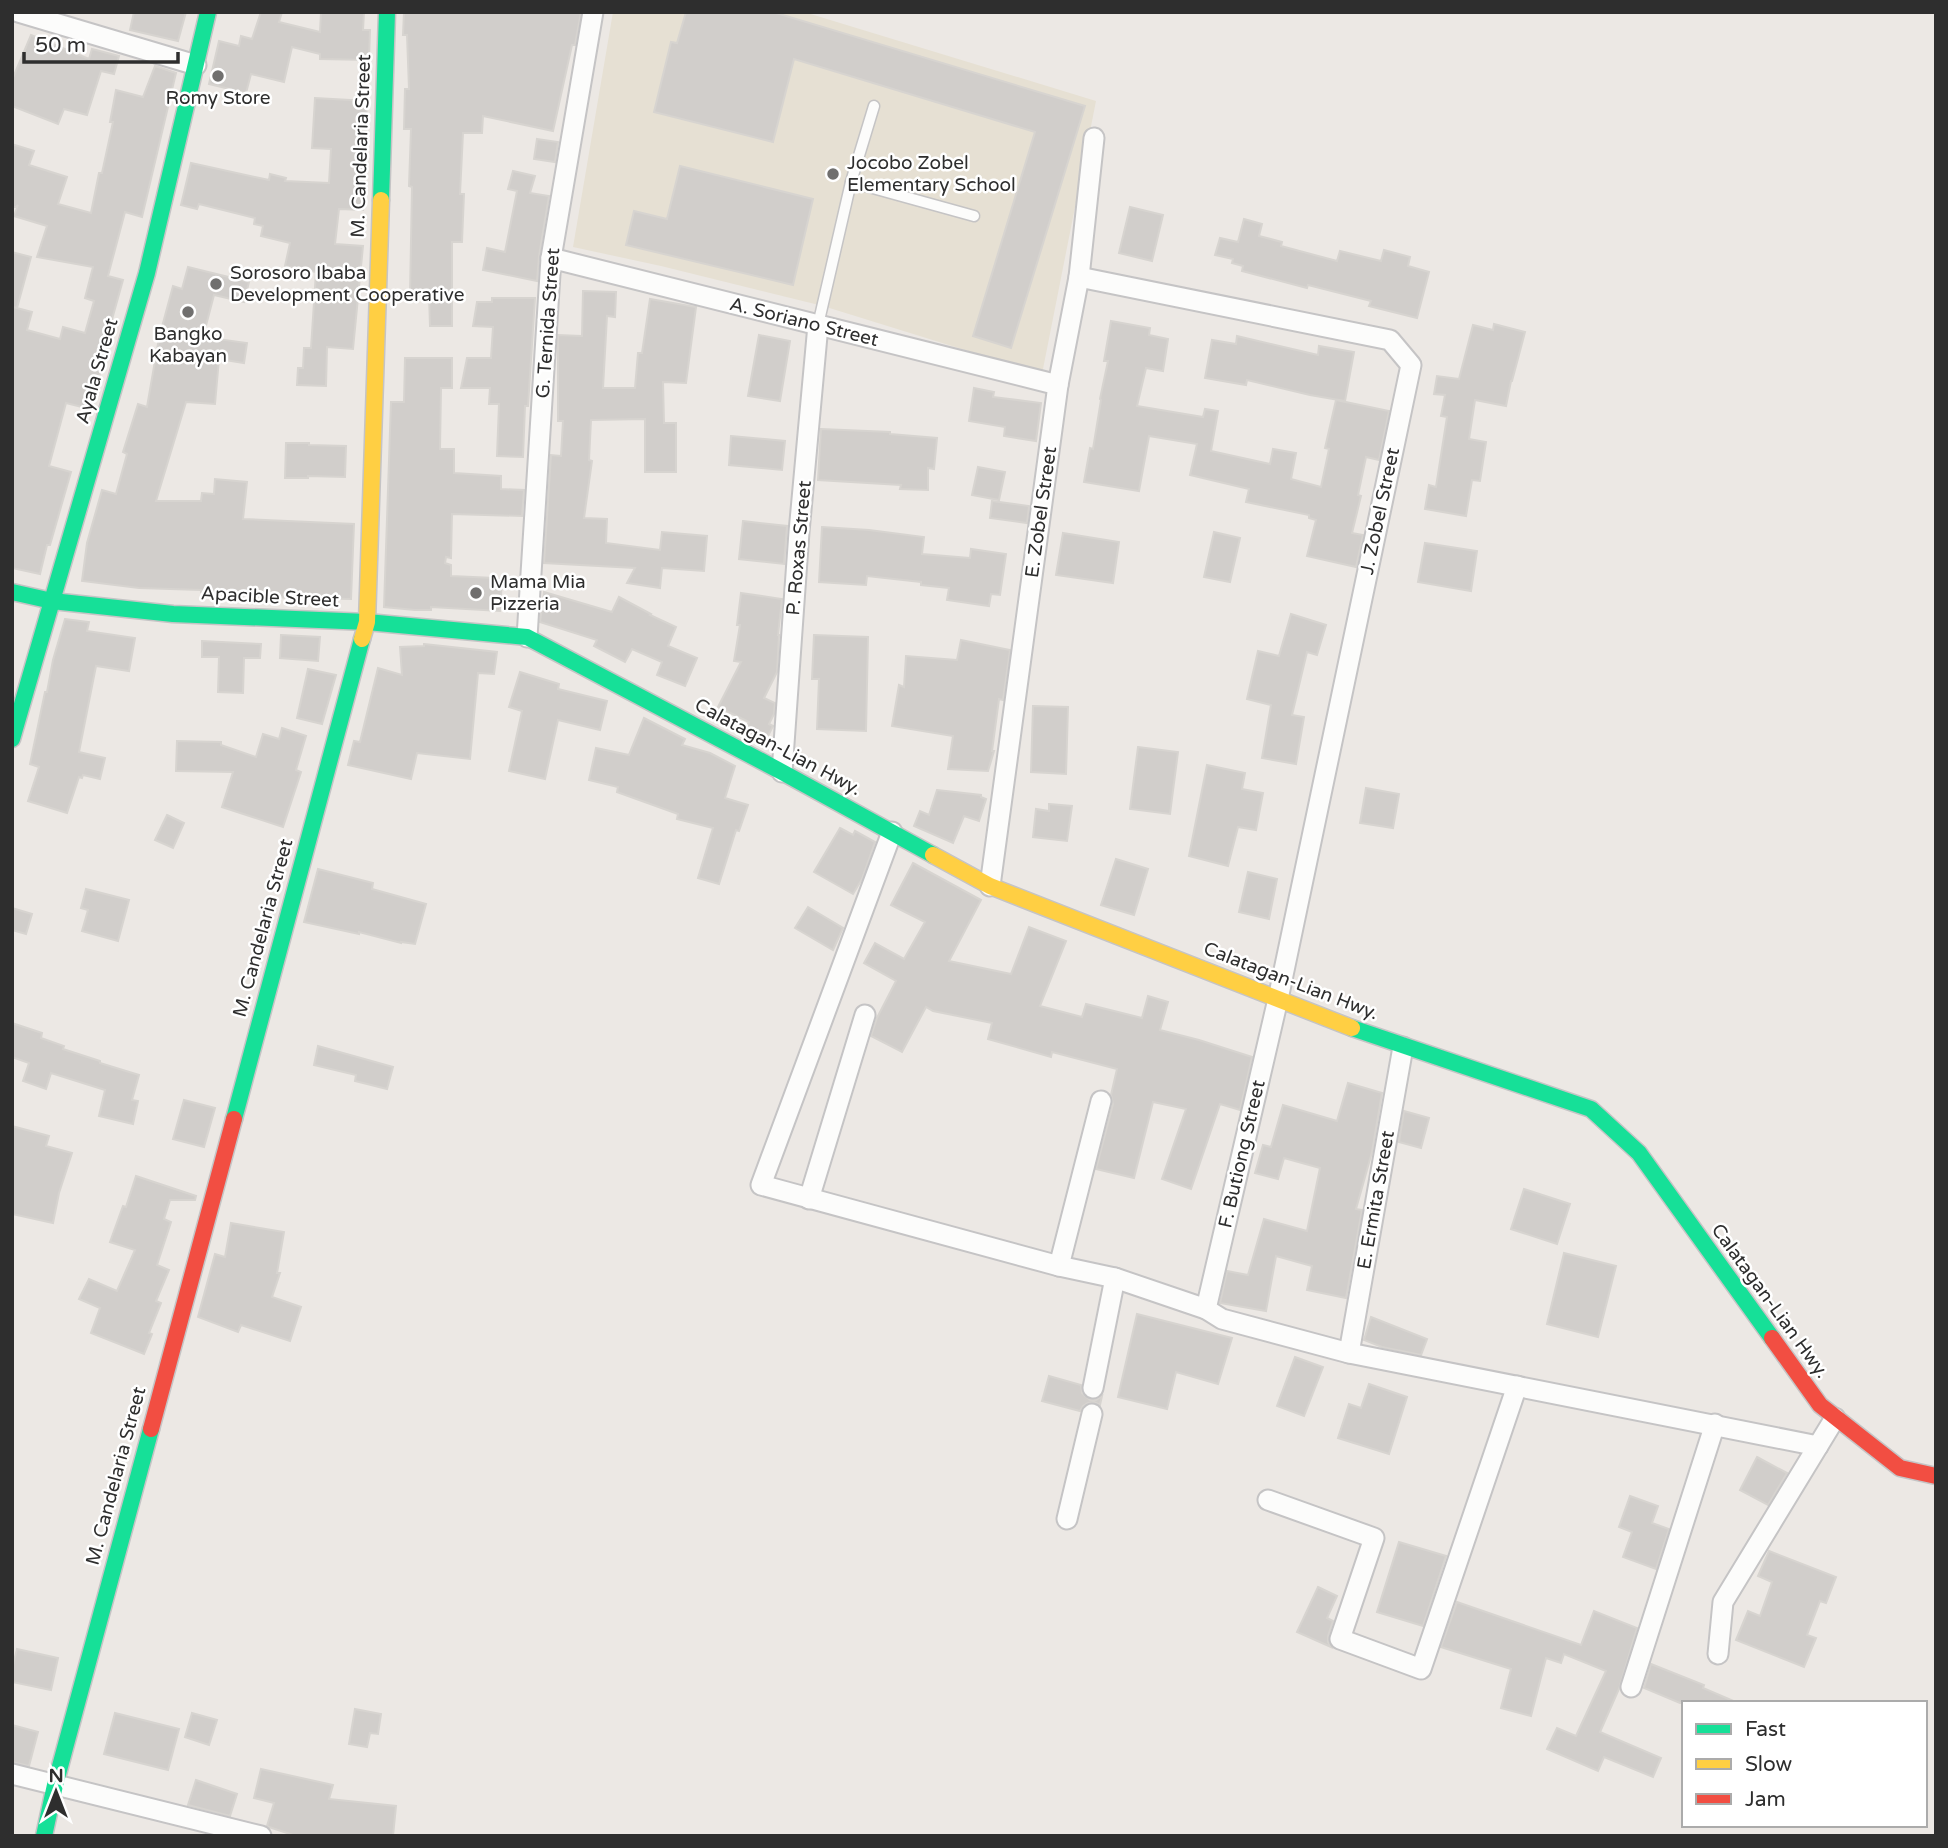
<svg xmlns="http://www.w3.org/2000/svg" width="1948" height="1848" font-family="'Varela Round',sans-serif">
	<rect width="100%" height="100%" fill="#ece8e4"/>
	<polygon fill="#e6e0d3" points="613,12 804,12 1096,101 1042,374 823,306 661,266 573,247"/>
	<g fill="#d1cecb" stroke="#d7d4d0" stroke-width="2">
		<polygon points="134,12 186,12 178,41 130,30"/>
		<polygon points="261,12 282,12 279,22 320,32 321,12 364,12 363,30 370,30 369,60 320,59 320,54 292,47 284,82 251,74 246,93 209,84 219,41 239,46 241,36 252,39"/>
		<polygon points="404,12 581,12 575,45 572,45 553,131 483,116 482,133 463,133 460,194 464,194 462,242 452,242 452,326 430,326 429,295 410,295 412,187 409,186 411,129 404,129 405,89 409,89 407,35 403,35"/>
		<polygon points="686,12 773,12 1085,106 1011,348 973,336 1035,132 794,59 773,142 654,112 671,42 677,43"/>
		<polygon points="31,35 89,59 92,49 119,56 114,74 101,71 87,115 64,109 58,124 12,106 12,80"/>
		<polygon points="155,66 176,73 142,217 125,212 108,276 123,280 111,323 114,323 90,409 66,403 49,466 71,472 50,545 47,545 40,574 12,568 12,252 31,257 17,308 13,307 32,312 27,330 60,339 63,327 85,333 94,301 85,298 93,267 37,257 47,226 14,216 18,205 16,207 12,207 12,144 34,151 29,165 67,177 58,204 91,213 99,173 102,173 113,122 110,122 116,90 143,97"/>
		<polygon points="315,98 367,101 363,210 339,209 335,244 363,246 353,349 327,347 326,386 297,385 298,368 303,368 304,348 311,348 316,272 285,266 290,243 261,236 263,226 254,224 255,218 199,204 197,209 181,205 191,163 269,180 270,174 286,178 285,181 329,183 331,149 312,148"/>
		<polygon points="537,139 558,142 555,162 534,159"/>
		<polygon points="680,166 813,199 793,285 626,245 634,211 667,219"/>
		<polygon points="513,171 535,176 530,193 549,196 539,256 537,281 483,270 487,248 505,252 517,191 508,189"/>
		<polygon points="1130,207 1163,215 1152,261 1119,253"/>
		<polygon points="1244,219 1262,224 1259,236 1282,242 1281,246 1337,261 1340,251 1381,261 1384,250 1410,257 1408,266 1429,272 1417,318 1369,306 1371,301 1308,285 1307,288 1242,271 1243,266 1232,263 1233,259 1215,255 1220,238 1238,242"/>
		<polygon points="188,267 249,282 244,302 214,295 203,337 247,343 244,363 219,359 215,404 186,402 156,501 201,501 202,493 214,494 215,479 247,482 243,519 354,524 351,599 292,598 255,596 255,594 201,592 201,590 139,588 82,581 87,543 102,490 116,494 127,454 123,452 138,404 147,407 159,338 173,286 182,289"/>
		<polygon points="583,291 616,292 615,317 607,316 603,388 635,388 638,353 642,353 650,299 696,307 686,383 663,382 664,423 676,423 676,472 645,472 645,419 591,420 589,460 592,461 584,518 607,519 606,543 660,550 662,532 707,536 704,571 662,568 660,588 627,583 635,568 544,563 551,455 561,456 563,421 558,421 558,335 582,336"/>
		<polygon points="492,298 535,298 528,406 525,406 523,457 497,456 499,404 489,404 490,388 461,388 467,358 491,358 493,327 473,326 477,302 492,302"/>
		<polygon points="1111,321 1150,328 1149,335 1168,339 1163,371 1146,368 1137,406 1203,417 1205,409 1218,411 1211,451 1270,464 1273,449 1296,453 1291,479 1321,487 1329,449 1325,448 1336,400 1389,411 1379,460 1366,457 1358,495 1361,496 1352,533 1363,535 1356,567 1307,556 1316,520 1309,518 1309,515 1246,502 1249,489 1190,475 1197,444 1149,436 1139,491 1084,482 1090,448 1093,449 1101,400 1100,399 1108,361 1104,361"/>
		<polygon points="1494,324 1525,332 1512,381 1511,381 1506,406 1475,400 1469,439 1486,442 1480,481 1472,480 1466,516 1425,509 1429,485 1436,487 1447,417 1441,416 1445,395 1434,394 1437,376 1459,379 1473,325 1493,330"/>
		<polygon points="759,335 790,341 780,401 748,396"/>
		<polygon points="1237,336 1318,355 1319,346 1354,352 1345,401 1310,395 1247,380 1246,385 1205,378 1212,340 1236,344"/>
		<polygon points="405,358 452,358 452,388 441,388 440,449 454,449 454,473 501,476 501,489 524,490 522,516 452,514 451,558 446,557 445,563 451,565 451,576 495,578 502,580 500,611 431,607 431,610 415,610 384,607 391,402 404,402"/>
		<polygon points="974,388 994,392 993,397 1041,403 1036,441 1004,436 1005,427 969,421"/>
		<polygon points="821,429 890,432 890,434 937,438 934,469 928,468 928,490 900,489 901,485 818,480"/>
		<polygon points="731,436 785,441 782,470 729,465"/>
		<polygon points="286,443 309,443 309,445 346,446 345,477 308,476 308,478 285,478"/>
		<polygon points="978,467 1005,472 999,500 972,495"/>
		<polygon points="992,501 1029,506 1027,523 990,518"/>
		<polygon points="743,521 787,526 784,564 739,559"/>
		<polygon points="822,527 869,530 924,537 922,554 970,558 971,549 1006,554 1000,595 991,594 989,606 947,600 949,588 921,585 921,582 867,576 866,585 819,582"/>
		<polygon points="1214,532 1240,538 1230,582 1204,577"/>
		<polygon points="1063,533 1119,542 1113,583 1056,575"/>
		<polygon points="1425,543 1477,551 1471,591 1418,582"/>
		<polygon points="544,592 612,612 619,597 651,614 650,615 676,627 668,646 697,658 685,686 657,675 662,662 632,649 625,662 594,646 597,640 540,622"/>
		<polygon points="741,593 782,599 778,635 779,635 777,672 764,698 775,703 774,714 769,724 773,726 764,744 744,733 749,722 718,707 741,662 734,661 740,625 737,625"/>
		<polygon points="1291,614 1326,625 1317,655 1307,652 1292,715 1304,717 1296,764 1262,758 1271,705 1247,699 1258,651 1279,656"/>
		<polygon points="65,619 89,622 87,631 135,638 129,671 96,666 79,752 105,758 100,779 83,775 82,778 79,777 67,813 28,801 39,767 30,764 45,692 47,692 53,660"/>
		<polygon points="281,635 320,637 318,661 280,658"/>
		<polygon points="814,635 868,637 866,731 817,729 819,679 812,679"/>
		<polygon points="961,640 1010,650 1003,700 999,699 992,751 994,751 988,771 948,769 953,736 892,726 899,685 904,687 906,656 957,660"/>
		<polygon points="202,641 261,644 260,658 244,658 243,693 218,692 219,657 202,657"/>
		<polygon points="424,644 497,652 494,674 478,673 470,759 417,753 411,779 348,765 354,741 360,742 378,668 402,675 400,647 424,646"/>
		<polygon points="308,669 336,675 322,724 297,718"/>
		<polygon points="520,672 559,684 558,689 607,701 600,730 558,720 545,779 509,771 522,711 509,707"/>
		<polygon points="1033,706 1068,707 1066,774 1031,772"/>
		<polygon points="644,718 685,739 682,745 710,753 735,766 725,798 748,805 739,831 736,830 719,884 698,878 713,828 677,819 678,814 617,792 618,787 589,780 596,748 629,755"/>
		<polygon points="282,728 306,736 296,770 301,772 283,827 222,807 233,772 176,771 177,741 221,742 221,745 256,757 263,734 279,739"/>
		<polygon points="1138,747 1178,752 1170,814 1130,809"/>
		<polygon points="1207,765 1245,773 1242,789 1263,793 1256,830 1238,827 1228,866 1189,856"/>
		<polygon points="1366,788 1399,794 1393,828 1360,823"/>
		<polygon points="937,790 981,795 981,797 986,799 979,821 964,816 953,843 914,826 920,811 929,815"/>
		<polygon points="1049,804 1072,806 1067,841 1033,837 1036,809 1049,811"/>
		<polygon points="167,815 184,823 173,848 155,840"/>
		<polygon points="840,828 853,835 855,831 875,842 862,879 853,894 814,872"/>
		<polygon points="1116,859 1148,869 1134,915 1101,905"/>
		<polygon points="913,863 981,900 949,961 1011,974 1029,927 1066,941 1040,1006 1082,1017 1086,1004 1142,1018 1148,996 1168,1002 1160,1030 1199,1040 1252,1057 1240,1110 1220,1104 1191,1189 1162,1179 1186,1109 1153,1102 1134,1178 1096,1169 1113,1104 1111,1095 1117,1069 1052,1052 1051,1057 988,1039 992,1023 933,1011 926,1007 902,1052 871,1036 877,1018 896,981 864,963 875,943 904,959 925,922 891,905"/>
		<polygon points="318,869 373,883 372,889 426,904 415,944 401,942 401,943 359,932 359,934 304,922"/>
		<polygon points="1248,872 1277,879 1269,919 1239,912"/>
		<polygon points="86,889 129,900 118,941 82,931 88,910 81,908"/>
		<polygon points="808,907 843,928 833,950 795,928"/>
		<polygon points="12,908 32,914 26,934 12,930"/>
		<polygon points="12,1023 42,1033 41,1038 64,1046 63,1049 100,1061 100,1063 139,1075 132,1100 138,1101 133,1124 99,1116 105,1090 51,1073 46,1089 23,1081 29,1063 12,1057"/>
		<polygon points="318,1046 393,1067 387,1089 355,1081 356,1075 314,1065"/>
		<polygon points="1348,1083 1382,1093 1372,1152 1356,1209 1362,1210 1346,1298 1307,1290 1312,1266 1276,1256 1266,1311 1220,1303 1227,1271 1248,1275 1264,1219 1307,1231 1320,1168 1284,1158 1278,1179 1255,1173 1263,1145 1271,1147 1283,1105 1337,1121"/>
		<polygon points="184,1100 215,1108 204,1147 173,1139"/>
		<polygon points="1404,1111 1429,1118 1421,1148 1399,1142"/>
		<polygon points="12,1126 49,1136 46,1146 72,1153 59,1193 53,1223 12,1214"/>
		<polygon points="136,1176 196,1196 195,1200 170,1200 164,1219 171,1222 157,1265 169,1270 156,1301 161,1303 149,1333 152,1334 144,1354 91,1333 100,1308 79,1299 89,1279 117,1291 135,1250 110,1242 123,1206 126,1207"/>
		<polygon points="1524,1189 1570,1204 1557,1244 1511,1229"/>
		<polygon points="231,1223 284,1232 277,1273 280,1273 272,1297 301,1307 290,1341 241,1325 238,1332 198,1317 215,1254 225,1257"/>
		<polygon points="1564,1253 1616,1266 1598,1337 1547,1324"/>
		<polygon points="1137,1314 1232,1338 1218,1384 1176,1372 1167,1409 1118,1397"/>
		<polygon points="1371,1317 1427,1339 1421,1355 1382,1347 1364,1340"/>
		<polygon points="1295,1357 1323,1367 1304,1416 1277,1406"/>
		<polygon points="1049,1376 1081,1385 1082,1393 1090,1400 1096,1400 1102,1396 1100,1405 1094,1402 1088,1403 1083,1406 1080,1411 1042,1401"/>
		<polygon points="1369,1384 1407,1397 1389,1454 1338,1438 1349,1404 1361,1408"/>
		<polygon points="1757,1457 1787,1473 1768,1505 1740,1490"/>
		<polygon points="1630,1496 1658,1506 1652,1523 1669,1529 1656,1569 1623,1557 1632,1532 1619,1527"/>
		<polygon points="1399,1542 1446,1556 1423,1626 1377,1612"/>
		<polygon points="1769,1551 1836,1577 1826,1603 1820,1601 1807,1635 1816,1638 1804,1667 1736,1640 1748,1611 1760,1616 1772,1582 1758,1576"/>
		<polygon points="1318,1587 1337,1596 1327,1618 1333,1621 1328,1636 1328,1642 1331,1647 1297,1632"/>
		<polygon points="1457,1602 1581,1645 1594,1611 1637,1628 1619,1689 1600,1732 1661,1758 1653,1777 1604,1757 1598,1771 1547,1749 1557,1728 1576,1736 1606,1671 1564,1654 1561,1663 1546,1658 1531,1716 1501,1708 1511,1669 1441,1647"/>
		<polygon points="17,1649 58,1658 51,1690 12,1682 12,1669"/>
		<polygon points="1651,1664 1704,1685 1703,1688 1738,1703 1680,1703 1644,1688"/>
		<polygon points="355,1709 381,1714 378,1734 370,1733 367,1747 349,1744"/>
		<polygon points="115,1713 179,1729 168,1770 104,1754"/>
		<polygon points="192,1713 217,1720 209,1745 185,1737"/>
		<polygon points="12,1725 38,1732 29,1766 12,1762"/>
		<polygon points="261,1769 333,1785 329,1799 396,1806 393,1836 296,1836 269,1827 267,1826 274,1803 254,1798"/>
		<polygon points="196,1780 237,1794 230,1816 188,1805"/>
	</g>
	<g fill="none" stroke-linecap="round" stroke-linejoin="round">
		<g stroke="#c5c4c5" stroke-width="13">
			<g id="lane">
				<polyline points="851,182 974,216"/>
				<polyline points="818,325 851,182 874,106"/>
			</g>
		</g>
		<g stroke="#c5c4c5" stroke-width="23">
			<g id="street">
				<polyline points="18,12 196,65"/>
				<polyline points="551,258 1058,385"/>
				<polyline points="1079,277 1390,340 1411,365 1278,999 1206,1309"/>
				<polyline points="527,637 551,258 593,12"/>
				<polyline points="782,772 799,532 818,325"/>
				<polyline points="892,832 761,1185 1059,1266 1115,1278 1206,1309 1222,1319 1349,1353 1818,1446"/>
				<polyline points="990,886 1058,385 1079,277 1094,138"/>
				<polyline points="809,1199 865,1015"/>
				<polyline points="1059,1266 1101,1101"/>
				<polyline points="1349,1353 1403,1047"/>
				<polyline points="1093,1388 1115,1278"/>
				<polyline points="1268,1500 1374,1538 1340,1639 1421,1669 1517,1386"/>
				<polyline points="1067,1519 1092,1414"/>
				<polyline points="1718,1654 1723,1602 1835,1418"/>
				<polyline points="1631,1687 1715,1424"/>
				<polyline points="12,1774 261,1836"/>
			</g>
		</g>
		<g stroke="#c5c4c5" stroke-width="19">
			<g id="fast">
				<polyline points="381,200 387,12"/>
				<polyline points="12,592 52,601"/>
				<polyline points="52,601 173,614 367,622 527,637 782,772 933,855"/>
				<polyline points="12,739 147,273 208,12"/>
				<polyline points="1352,1028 1591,1109 1639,1153 1772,1338"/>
				<polyline points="234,1119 362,639"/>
				<polyline points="44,1836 55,1785 151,1429"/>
			</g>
		</g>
		<g stroke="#c5c4c5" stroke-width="19">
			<g id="slow">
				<polyline points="362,639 367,622 381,200"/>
				<polyline points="933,855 990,886 1352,1028"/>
			</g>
		</g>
		<g stroke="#c5c4c5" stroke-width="19">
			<g id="jam">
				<polyline points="1772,1338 1820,1405 1900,1468 1936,1476"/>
				<polyline points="151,1429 234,1119"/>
			</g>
		</g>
		<use href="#lane" stroke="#fcfcfb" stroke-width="10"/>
		<use href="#street" stroke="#fcfcfb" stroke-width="19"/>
		<use href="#fast" stroke="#16e098" stroke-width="16"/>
		<use href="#slow" stroke="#ffcf43" stroke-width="16"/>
		<use href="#jam" stroke="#f24e42" stroke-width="16"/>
	</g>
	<g fill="#706f6e" stroke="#fff" stroke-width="2.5">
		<circle cx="218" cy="76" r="7"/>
		<circle cx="833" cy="174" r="7"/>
		<circle cx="216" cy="284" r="7"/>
		<circle cx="188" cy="312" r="7"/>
		<circle cx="476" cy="593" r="7"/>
	</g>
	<g text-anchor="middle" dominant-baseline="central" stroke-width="5" stroke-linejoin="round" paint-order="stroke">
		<g font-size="19" fill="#2e2e2e" stroke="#fff" text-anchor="start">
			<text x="218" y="98" text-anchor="middle">Romy Store</text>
			<text x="847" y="163">Jocobo Zobel<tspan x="847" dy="22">Elementary School</tspan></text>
			<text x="230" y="273">Sorosoro Ibaba<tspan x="230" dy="22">Development Cooperative</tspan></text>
			<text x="188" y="334" text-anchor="middle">Bangko<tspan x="188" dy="22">Kabayan</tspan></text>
			<text x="490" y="582">Mama Mia<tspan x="490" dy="22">Pizzeria</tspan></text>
		</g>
		<g font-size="19" fill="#2e2e2e" stroke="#fff">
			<text transform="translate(361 146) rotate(-88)">M. Candelaria Street</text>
			<text transform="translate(804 322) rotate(14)">A. Soriano Street</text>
			<text transform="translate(548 323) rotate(-86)">G. Ternida Street</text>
			<text transform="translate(97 371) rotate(-74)">Ayala Street</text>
			<text transform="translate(1380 511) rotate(-78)">J. Zobel Street</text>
			<text transform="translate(1041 512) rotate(-82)">E. Zobel Street</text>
			<text transform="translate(799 548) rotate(-85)">P. Roxas Street</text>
			<text transform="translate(270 597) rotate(3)">Apacible Street</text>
			<text transform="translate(778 747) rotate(28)">Calatagan-Lian Hwy.</text>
			<text transform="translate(263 928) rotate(-75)">M. Candelaria Street</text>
			<text transform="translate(1291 981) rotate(21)">Calatagan-Lian Hwy.</text>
			<text transform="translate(1242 1154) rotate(-77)">F. Butiong Street</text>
			<text transform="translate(1376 1200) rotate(-80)">E. Ermita Street</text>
			<text transform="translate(1770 1301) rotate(54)">Calatagan-Lian Hwy.</text>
			<text transform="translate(116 1476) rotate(-75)">M. Candelaria Street</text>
		</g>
	</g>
	<rect width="1948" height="1848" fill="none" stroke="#2e2e2e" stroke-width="28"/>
	<rect x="1682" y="1701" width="245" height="126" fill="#ffffff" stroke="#ababab" stroke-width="2"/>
	<rect x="1696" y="1724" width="35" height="10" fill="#16e098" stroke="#ababab" stroke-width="2"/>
	<text x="1745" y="1736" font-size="21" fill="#2e2e2e">Fast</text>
	<rect x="1696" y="1759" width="35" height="10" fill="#ffcf43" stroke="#ababab" stroke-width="2"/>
	<text x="1745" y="1771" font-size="21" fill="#2e2e2e">Slow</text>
	<rect x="1696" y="1794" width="35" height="10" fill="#f24e42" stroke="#ababab" stroke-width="2"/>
	<text x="1745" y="1806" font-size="21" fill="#2e2e2e">Jam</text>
	<g transform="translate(56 1792)" stroke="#ffffff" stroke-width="5" paint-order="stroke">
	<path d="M0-5L12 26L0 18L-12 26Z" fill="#2e2e2e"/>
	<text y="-10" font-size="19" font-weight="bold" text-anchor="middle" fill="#2e2e2e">N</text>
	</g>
	<path d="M24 52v10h154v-10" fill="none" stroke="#2e2e2e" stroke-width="3.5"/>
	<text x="35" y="52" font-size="21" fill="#2e2e2e" stroke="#ffffff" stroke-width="5" paint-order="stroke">50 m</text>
</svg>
